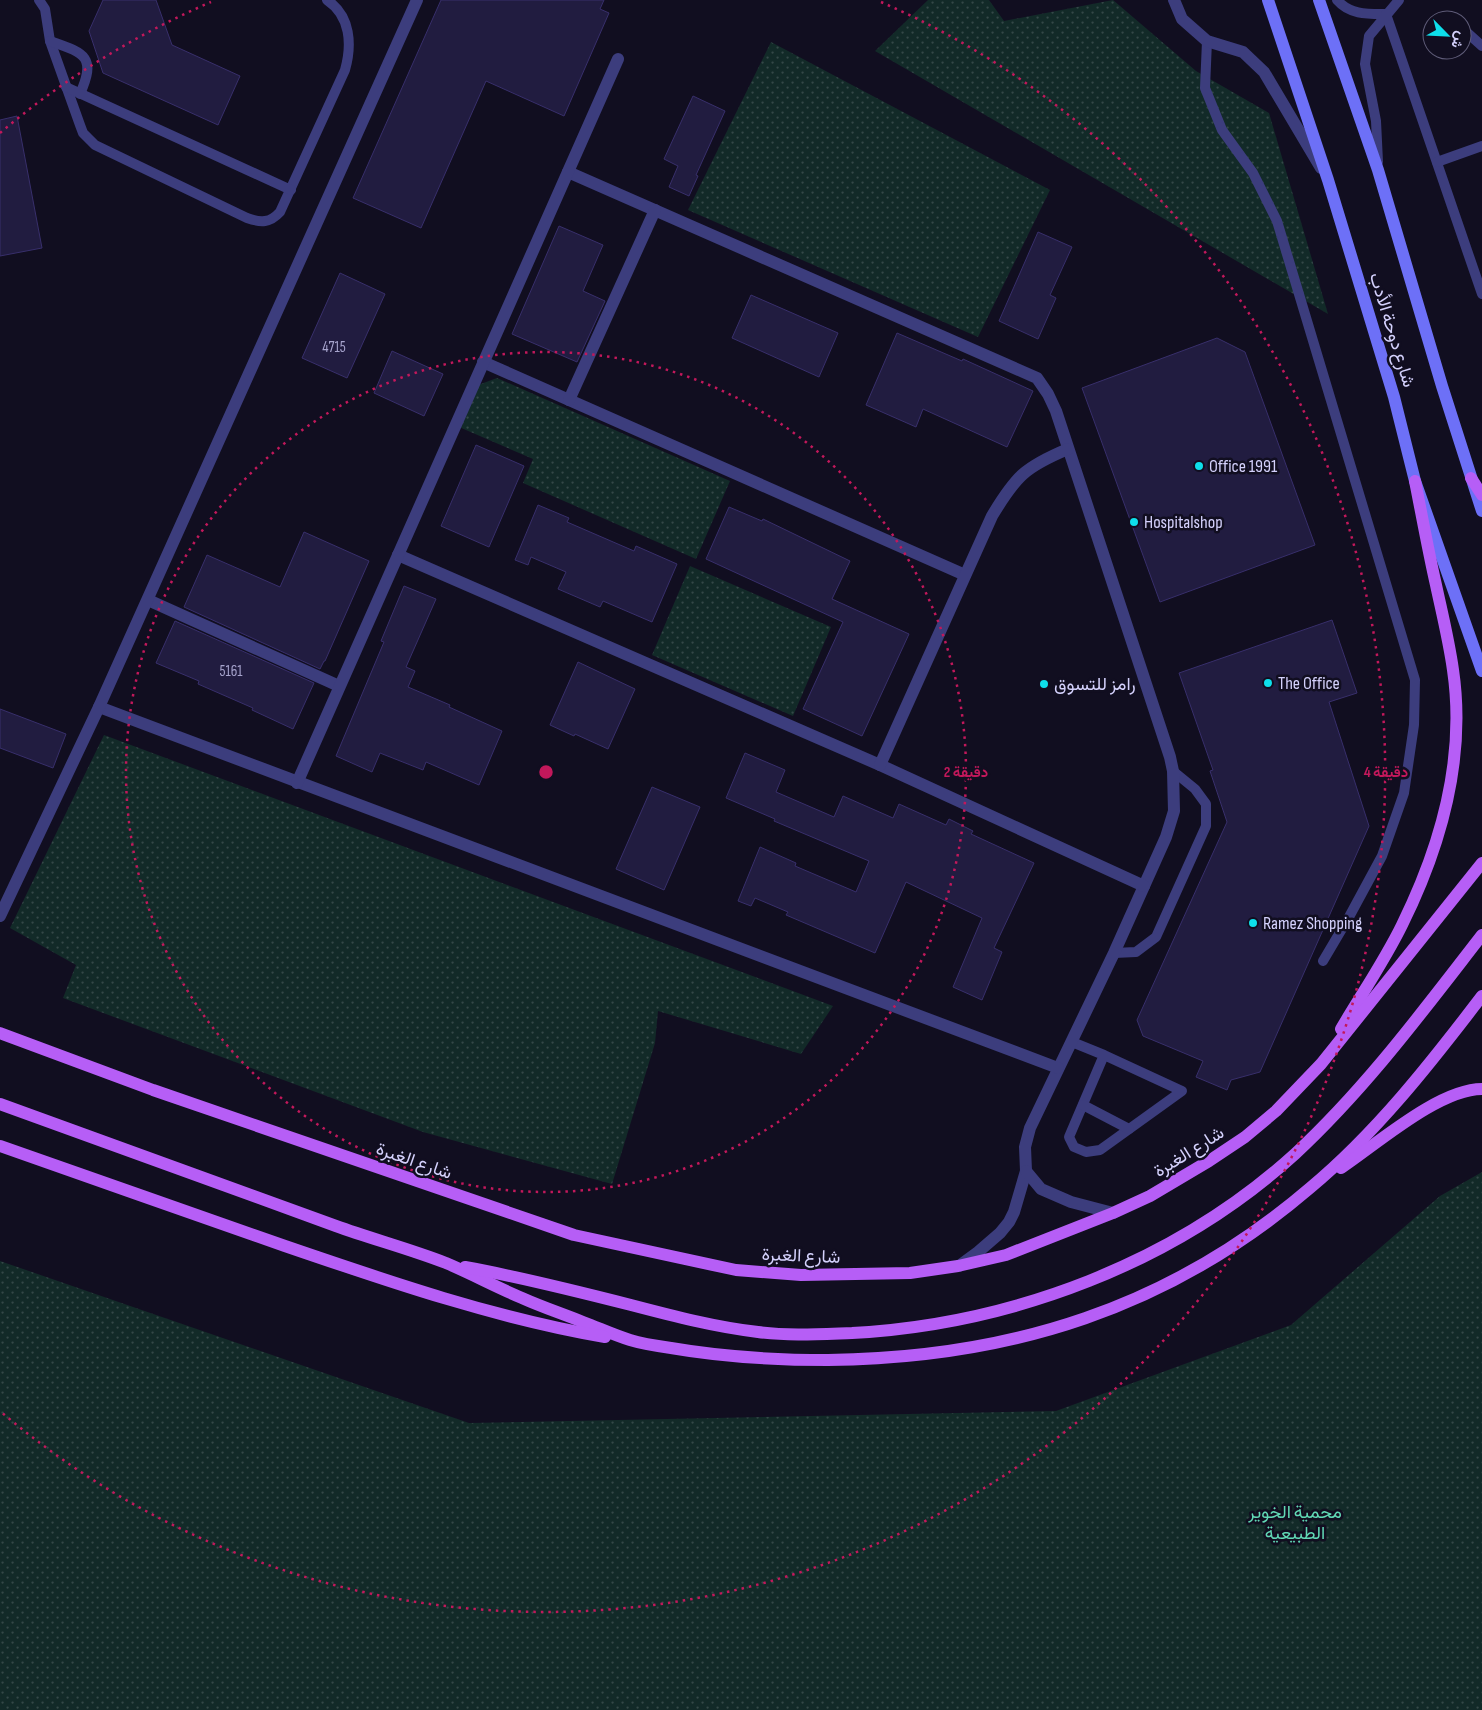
<svg xmlns="http://www.w3.org/2000/svg" width="1482" height="1710" font-family="'Sofia Sans Condensed',Vazirmatn,sans-serif">
	<defs>
		<pattern id="green-dots" width="8" height="8" patternUnits="userSpaceOnUse" patternTransform="scale(1.25)"><rect width="8" height="8" fill="#122a28"/><path d="M2 2h.1M6 6h.1" fill="none" stroke="#344848" stroke-width="1.8" stroke-linecap="round"/></pattern>
	</defs>
	<rect width="100%" height="100%" fill="#110e20"/>
	<g fill="url(#green-dots)">
		<polygon points="928,0 989,0 1004,21 1113,0 1196,71 1269,113 1328,314 875,51"/>
		<polygon points="771,42 1050,190 978,337 688,210"/>
		<polygon points="497,378 730,481 696,559 523,483 533,459 459,427 478,385"/>
		<polygon points="690,566 831,627 793,716 652,655"/>
		<polygon points="104,735 833,1006 801,1054 658,1011 655,1043 612,1184 423,1132 63,998 76,965 10,928"/>
		<polygon points="1482,1172 1482,1710 0,1710 0,1261 469,1423 1056,1411 1291,1325 1440,1196"/>
	</g>
	<g fill="#211c40" stroke="#382f6b">
		<polygon points="103,0 156,0 172,45 240,76 218,125 103,73 89,31"/>
		<polygon points="441,0 604,0 600,9 609,13 564,116 486,81 421,228 353,198"/>
		<polygon points="693,96 725,111 696,175 698,176 689,196 669,187 678,166 664,159"/>
		<polygon points="17,116 42,248 0,256 0,120"/>
		<polygon points="559,226 603,245 583,291 605,301 577,362 512,334"/>
		<polygon points="1038,232 1072,247 1050,295 1056,298 1038,339 999,321"/>
		<polygon points="340,273 385,294 347,378 302,358"/>
		<polygon points="751,295 838,333 819,377 732,338"/>
		<polygon points="897,333 962,361 963,359 1033,391 1007,447 923,409 916,427 866,405"/>
		<polygon points="1217,338 1245,352 1315,545 1160,602 1082,388"/>
		<polygon points="392,351 443,374 424,416 374,393"/>
		<polygon points="476,445 524,466 489,547 441,526"/>
		<polygon points="538,505 569,518 567,522 634,551 636,546 677,564 652,622 603,601 600,607 558,589 566,572 531,557 528,565 515,560"/>
		<polygon points="729,507 762,521 763,519 850,561 832,599 909,634 862,736 803,709 843,622 706,559"/>
		<polygon points="304,532 369,561 325,661 324,661 320,669 184,607 207,555 280,587"/>
		<polygon points="404,586 436,599 406,667 415,671 408,687 450,705 449,707 502,731 479,785 426,762 423,770 380,753 372,772 336,756 384,642 381,641"/>
		<polygon points="1332,620 1357,693 1329,702 1369,826 1260,1072 1231,1080 1227,1090 1196,1077 1203,1061 1143,1036 1137,1020 1227,822 1210,771 1213,770 1179,673"/>
		<polygon points="175,621 314,683 293,729 252,710 253,708 198,684 199,681 156,663"/>
		<polygon points="578,662 635,689 608,749 575,734 574,736 550,725"/>
		<polygon points="0,709 66,734 53,768 0,748"/>
		<polygon points="745,753 785,770 776,792 834,817 843,796 893,818 899,804 946,825 949,819 973,831 971,834 1034,863 994,948 1002,952 982,1000 953,987 982,918 906,882 875,953 786,915 788,912 755,898 751,906 738,901 760,847 796,863 795,866 856,892 869,861 774,821 775,819 726,798"/>
		<polygon points="652,787 700,807 664,890 616,869"/>
	</g>
	<g fill="none" stroke-linecap="round" stroke-linejoin="round">
		<g stroke="#3c3d7d" stroke-width="10">
			<path d="M39,0L45,9L50,41L80,125L83,133L95,145L247,218C261,223 270,223 280,212L345,70C352,45 351,16 327,0"/>
			<path d="M1337,0C1350,15 1368,14 1386,14"/>
			<polyline points="1386,14 1482,294"/>
			<polyline points="1462,28 1482,46"/>
			<path d="M50,41C84,53 97,56 80,94"/>
			<polyline points="1207,41 1205,88 1222,130 1253,173 1277,221 1415,680 1414,725 1404,793 1382,856 1349,917 1323,961"/>
			<polyline points="66,87 291,190"/>
			<polyline points="1378,162 1376,121 1365,64 1369,36 1399,0"/>
			<polyline points="1437,162 1482,146"/>
			<polyline points="1114,953 1136,952 1156,937 1206,826 1206,804 1195,789 1173,771"/>
			<polyline points="1072,1042 1104,1055 1069,1137 1074,1147 1086,1152 1100,1150 1182,1091 1104,1055"/>
			<polyline points="1083,1105 1129,1129"/>
		</g>
		<g stroke="#3c3d7d" stroke-width="12">
			<polyline points="1174,0 1182,19 1207,41 1243,52 1264,72 1321,168"/>
			<polyline points="568,172 1037,378 1048,394 1056,411 1170,757 1173,771 1174,811 1166,837 1114,953 1030,1128 1025,1147 1026,1171 1014,1212 1009,1222 1000,1233 978,1252 959,1266"/>
			<polyline points="483,362 965,575"/>
			<polyline points="569,400 655,210"/>
			<polyline points="398,555 880,765 1144,886"/>
			<polyline points="148,600 339,686"/>
			<polyline points="99,707 1058,1068"/>
			<path d="M880,765L992,516C1016,476 1025,467 1068,449"/>
			<polyline points="297,783 618,59"/>
			<polyline points="0,916 99,707 417,0"/>
			<polyline points="1026,1171 1041,1189 1071,1202 1113,1213"/>
		</g>
		<g stroke="#6d70f7" stroke-width="12">
			<polyline points="1268,0 1328,180 1394,397 1415,481 1482,671"/>
			<polyline points="1319,0 1378,170 1442,386 1482,511"/>
		</g>
		<g stroke="#b65ef6" stroke-width="12">
			<polyline points="1471,478 1482,495"/>
			<path d="M1341,1029C1361,995 1385,960 1402,925C1441,846 1466,758 1453,670C1449,641 1442,613 1436,585C1428,550 1422,516 1415,481"/>
			<polyline points="0,1033 153,1090 574,1235 736,1270 801,1275 910,1273 958,1266 1006,1255 1113,1213 1150,1196 1209,1161 1245,1137 1276,1111 1321,1064 1482,863"/>
			<path d="M0,1104C112,1145 224,1186 336,1226C372,1239 410,1249 446,1263C472,1274 496,1287 522,1298C542,1307 563,1314 583,1322C599,1328 614,1335 630,1340C643,1344 657,1346 671,1348C723,1357 775,1360 828,1360C1011,1358 1170,1308 1310,1188C1376,1133 1430,1064 1482,996"/>
			<path d="M0,1146C95,1179 190,1213 285,1246C390,1282 495,1318 605,1337"/>
			<path d="M1341,1168C1377,1144 1439,1089 1482,1089"/>
			<path d="M465,1267C521,1277 576,1291 631,1305C673,1316 715,1327 758,1332C788,1336 821,1334 852,1333C1013,1324 1175,1263 1295,1154C1366,1088 1423,1011 1482,935"/>
		</g>
	</g>
	<g fill="none" stroke="#c2185b" stroke-width="2.5" stroke-dasharray="2.5 5">
		<circle cx="546" cy="772" r="420"/>
		<path d="M0 133A840 840 0 0 1 211 2M881 2A840 840 0 1 1 0 1411"/>
	</g>
	<g fill="#0edfeb" stroke="#110e20" stroke-width="2">
		<circle cx="1199" cy="466" r="5"/>
		<circle cx="1134" cy="522" r="5"/>
		<circle cx="1268" cy="683" r="5"/>
		<circle cx="1044" cy="684" r="5"/>
		<circle cx="1253" cy="923" r="5"/>
	</g>
	<g text-anchor="middle" dominant-baseline="central" stroke-width="5" stroke-linejoin="round" paint-order="stroke">
		<g font-size="15" fill="#a7a4cd">
			<text x="334" y="347">4715</text>
			<text x="231" y="671">5161</text>
		</g>
		<g font-size="18" fill="#d4d1fc" stroke="#110e20">
			<text transform="translate(1392 330) rotate(73)">شارع دوحة الأدب</text>
			<text transform="translate(1189 1152) rotate(-32)">شارع الغبرة</text>
			<text transform="translate(414 1161) rotate(19)">شارع الغبرة</text>
			<text transform="translate(801 1256) rotate(2)">شارع الغبرة</text>
		</g>
		<g font-size="18" fill="#d4d1fc" stroke="#110e20" text-anchor="start">
			<text x="1209" y="466">Office 1991</text>
			<text x="1144" y="522">Hospitalshop</text>
			<text x="1278" y="683">The Office</text>
			<text x="1054" y="684">رامز للتسوق</text>
			<text x="1263" y="923">Ramez Shopping</text>
		</g>
		<g font-size="18" fill="#61d8b5" stroke="#110e20">
			<text x="1295" y="1512">محمية الخوير<tspan x="1295" dy="21">الطبيعية</tspan></text>
		</g>
	</g>
	<circle cx="546" cy="772" r="8" fill="#c2185b" stroke="#110e20" stroke-width="2.5"/>
	<g font-size="15" text-anchor="middle" font-weight="bold" fill="#c2185b" stroke="#110e20" stroke-width="5" stroke-linejoin="round" paint-order="stroke">
		<text x="966" y="777">2 دقيقة</text>
		<text x="1386" y="777">4 دقيقة</text>
	</g>
	<g transform="translate(1447 35) rotate(114)"><circle r="24" fill="#110e20" stroke="#5f5c78"/>
	<path d="M0-4L9 19L0 12L-9 19Z" fill="#0edfeb"/>
	<text y="-8" font-size="14" font-weight="bold" text-anchor="middle" fill="#d4d1fc">ش</text>
	</g>
</svg>
